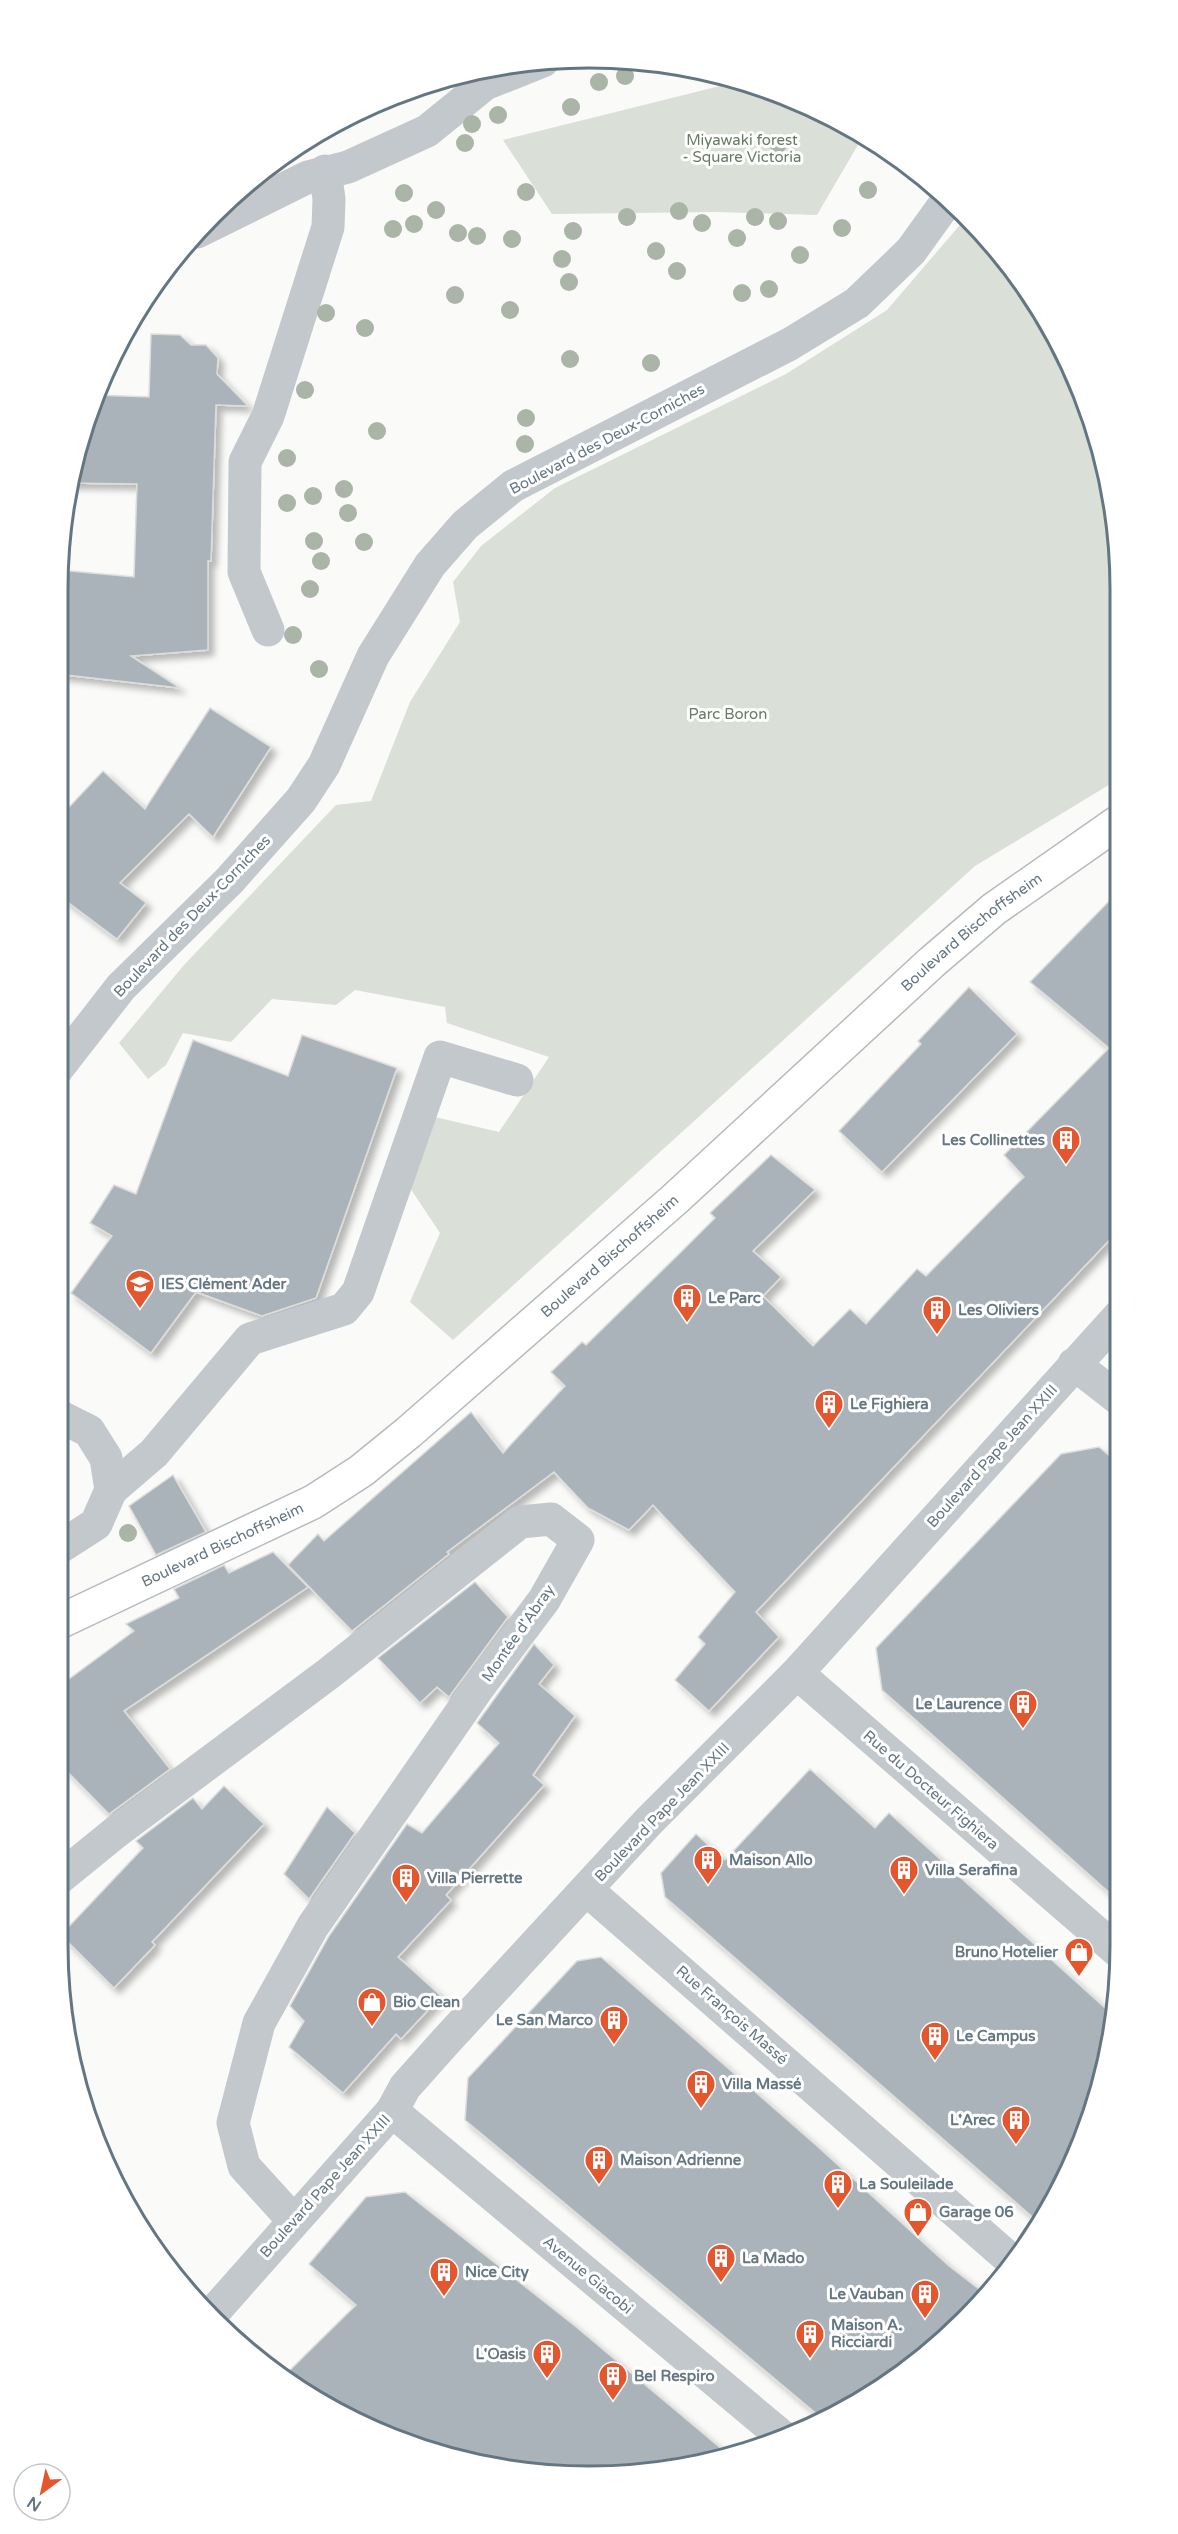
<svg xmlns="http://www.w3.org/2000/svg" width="1178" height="2534" font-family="'Varela Round',sans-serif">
	<defs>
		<filter id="shadow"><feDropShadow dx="5.5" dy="5.5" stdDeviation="3" flood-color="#0004"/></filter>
	</defs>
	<rect width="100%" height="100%" fill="#fafaf8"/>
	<g fill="#dadfd7">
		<polygon points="740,81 792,97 862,138 817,215 717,212 552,214 503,140"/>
		<polygon points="965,219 1011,265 1080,385 1116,519 1117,780 975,866 453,1340 410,1302 440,1233 408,1185 435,1117 499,1132 549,1057 447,1023 445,1007 355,990 336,1005 272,999 231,1042 183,1033 166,1065 148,1079 119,1043 184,965 336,805 371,801 410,702 460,622 453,582 481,546 555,488 786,374 887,310"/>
	</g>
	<g fill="#aab3b9" stroke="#dcdcda" stroke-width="1.5" filter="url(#shadow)">
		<polygon points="151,334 180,335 191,345 206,345 218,358 217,374 248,406 216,405 211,561 208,561 208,650 131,656 180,688 57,674 59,570 134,577 137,484 68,483 94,395 149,397"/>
		<polygon points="210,708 271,747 213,837 189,814 120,883 146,903 117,939 57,894 57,820 103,771 145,809"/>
		<polygon points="1118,892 1119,1230 756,1612 779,1637 709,1711 675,1680 705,1644 698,1637 735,1592 653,1505 629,1530 588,1508 554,1472 447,1552 449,1554 352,1631 288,1565 318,1534 324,1541 471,1412 503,1453 565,1386 551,1372 582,1342 586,1345 678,1255 715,1218 710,1213 771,1155 815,1190 753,1251 781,1277 763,1296 813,1346 850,1309 866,1324 917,1269 926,1276 1024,1177 1004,1155 1109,1048 1030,982"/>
		<polygon points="969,987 1017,1034 882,1172 839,1131 921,1044 918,1041"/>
		<polygon points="302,1035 397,1068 316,1298 262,1316 196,1292 151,1353 71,1293 112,1236 90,1223 114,1185 136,1194 193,1040 288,1076"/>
		<polygon points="1099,1447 1119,1464 1121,1903 882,1690 876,1648 1061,1454"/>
		<polygon points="173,1475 206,1532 156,1555 129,1506"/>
		<polygon points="273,1552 308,1587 124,1711 170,1769 109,1814 57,1761 57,1688 134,1631 126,1624 179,1598 174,1589 224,1565 229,1573"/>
		<polygon points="475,1582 508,1617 449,1697 437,1687 420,1703 378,1658"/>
		<polygon points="534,1644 554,1665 539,1684 575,1716 533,1775 544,1785 446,1895 451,1900 398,1957 441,1996 401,2039 396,2034 343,2093 289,2047 304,2021 290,2006 329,1936 407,1824 422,1833 499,1743 477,1723"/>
		<polygon points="810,1769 875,1828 889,1813 1114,2016 1111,2049 1081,2148 1036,2220 665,1897 661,1873 696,1834 725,1860"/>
		<polygon points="224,1786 264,1824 152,1942 155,1945 114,1988 61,1935 143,1848 136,1841 193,1798 202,1809"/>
		<polygon points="327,1807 355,1833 309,1899 284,1874"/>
		<polygon points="601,1957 817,2146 949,2266 988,2296 855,2406 824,2420 465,2120 468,2078 577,1961"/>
		<polygon points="405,2192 575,2326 730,2456 659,2472 486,2467 323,2406 285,2375 356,2305 309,2264 366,2197"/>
	</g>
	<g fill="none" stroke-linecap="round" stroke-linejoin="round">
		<g stroke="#b5babe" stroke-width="36">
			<g id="major">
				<path id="s1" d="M57,1623L313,1502L361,1471L409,1432L675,1199L932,962L994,909L1117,823"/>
			</g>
		</g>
		<g stroke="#c3c8cc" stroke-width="33">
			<polyline points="197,232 308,177 348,167 427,131 485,84 543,61"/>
			<polyline points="268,630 244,572 245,462 268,416 328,227 329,199 325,171"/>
			<polyline points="57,1069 121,987 230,880 301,800 324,765 373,656 430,565 465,525 513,486 790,344 857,303 911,251 947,201"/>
			<polyline points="1074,1364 1119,1399"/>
			<polyline points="111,1490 154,1453 250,1339 344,1309 358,1292 440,1057 517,1080"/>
			<polyline points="57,1549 96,1524 111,1490 106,1458 89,1431 57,1415"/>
			<polyline points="797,1673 1120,1953"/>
			<polyline points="57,1880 116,1832 328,1674 520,1522 551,1519 578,1540 544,1600 478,1688 313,1926 259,2023 233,2123 244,2166 293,2220"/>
			<polyline points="587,1890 1011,2260"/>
			<polyline points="392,2111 784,2438"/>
			<polyline points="212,2314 392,2111 405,2087 446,2041 649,1821 797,1673 1119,1316"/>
		</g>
		<use href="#major" stroke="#fff" stroke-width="33"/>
	</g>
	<g fill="#aab4a7">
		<circle cx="625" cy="76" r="9"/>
		<circle cx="599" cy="82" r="9"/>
		<circle cx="571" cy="107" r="9"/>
		<circle cx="498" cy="115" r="9"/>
		<circle cx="472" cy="124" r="9"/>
		<circle cx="465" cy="143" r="9"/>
		<circle cx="778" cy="144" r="9"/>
		<circle cx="868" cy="190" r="9"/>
		<circle cx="526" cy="192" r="9"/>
		<circle cx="404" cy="193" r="9"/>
		<circle cx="436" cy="210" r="9"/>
		<circle cx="679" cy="211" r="9"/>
		<circle cx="627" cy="217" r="9"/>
		<circle cx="755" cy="217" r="9"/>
		<circle cx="778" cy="221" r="9"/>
		<circle cx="702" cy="223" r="9"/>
		<circle cx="414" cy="224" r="9"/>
		<circle cx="842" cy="228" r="9"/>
		<circle cx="393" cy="229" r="9"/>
		<circle cx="573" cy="231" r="9"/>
		<circle cx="458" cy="233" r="9"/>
		<circle cx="477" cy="236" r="9"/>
		<circle cx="737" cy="238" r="9"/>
		<circle cx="512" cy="239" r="9"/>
		<circle cx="656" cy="251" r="9"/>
		<circle cx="800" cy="255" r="9"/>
		<circle cx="562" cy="259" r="9"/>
		<circle cx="677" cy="271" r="9"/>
		<circle cx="569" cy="282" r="9"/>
		<circle cx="769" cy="289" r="9"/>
		<circle cx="742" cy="293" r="9"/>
		<circle cx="455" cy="295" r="9"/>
		<circle cx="510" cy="310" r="9"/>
		<circle cx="326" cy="313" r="9"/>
		<circle cx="365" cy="328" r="9"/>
		<circle cx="570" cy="359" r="9"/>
		<circle cx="651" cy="363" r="9"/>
		<circle cx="305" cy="390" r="9"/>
		<circle cx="526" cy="418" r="9"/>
		<circle cx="377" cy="431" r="9"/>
		<circle cx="525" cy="444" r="9"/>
		<circle cx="287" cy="458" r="9"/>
		<circle cx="344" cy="489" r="9"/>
		<circle cx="313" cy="496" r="9"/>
		<circle cx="287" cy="503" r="9"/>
		<circle cx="348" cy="513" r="9"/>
		<circle cx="314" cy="541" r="9"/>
		<circle cx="364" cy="542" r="9"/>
		<circle cx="321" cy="561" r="9"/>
		<circle cx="310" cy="589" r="9"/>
		<circle cx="293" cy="635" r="9"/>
		<circle cx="319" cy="669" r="9"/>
		<circle cx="128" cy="1533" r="9"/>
	</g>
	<defs>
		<g id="building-pin" transform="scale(1.5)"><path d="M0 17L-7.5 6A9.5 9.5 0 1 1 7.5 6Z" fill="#e4572e" stroke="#fff"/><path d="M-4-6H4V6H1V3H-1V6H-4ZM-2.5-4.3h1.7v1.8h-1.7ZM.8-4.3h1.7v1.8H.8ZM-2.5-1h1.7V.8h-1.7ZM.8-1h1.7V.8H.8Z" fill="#fff"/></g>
		<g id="school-pin" transform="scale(1.5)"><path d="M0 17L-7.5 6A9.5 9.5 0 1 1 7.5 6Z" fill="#e4572e" stroke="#fff"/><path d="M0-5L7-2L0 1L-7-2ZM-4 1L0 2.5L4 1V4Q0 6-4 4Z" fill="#fff"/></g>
		<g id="shop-pin" transform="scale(1.5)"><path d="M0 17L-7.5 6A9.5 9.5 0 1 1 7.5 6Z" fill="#e4572e" stroke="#fff"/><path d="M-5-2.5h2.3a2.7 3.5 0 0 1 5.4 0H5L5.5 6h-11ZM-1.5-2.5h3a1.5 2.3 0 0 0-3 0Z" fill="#fff"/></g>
	</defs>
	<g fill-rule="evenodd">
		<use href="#building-pin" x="1066" y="1140"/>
		<use href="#school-pin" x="140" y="1284"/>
		<use href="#building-pin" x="687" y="1298"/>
		<use href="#building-pin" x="937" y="1310"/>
		<use href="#building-pin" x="829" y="1404"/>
		<use href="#building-pin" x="1023" y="1704"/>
		<use href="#building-pin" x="708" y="1860"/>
		<use href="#building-pin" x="904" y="1870"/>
		<use href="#building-pin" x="406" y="1878"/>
		<use href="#shop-pin" x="1079" y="1952"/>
		<use href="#shop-pin" x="372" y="2002"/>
		<use href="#building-pin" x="614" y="2020"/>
		<use href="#building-pin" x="935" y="2036"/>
		<use href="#building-pin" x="701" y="2084"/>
		<use href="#building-pin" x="1016" y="2120"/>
		<use href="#building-pin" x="599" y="2160"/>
		<use href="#building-pin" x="838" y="2184"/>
		<use href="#shop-pin" x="918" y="2212"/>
		<use href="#building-pin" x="721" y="2258"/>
		<use href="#building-pin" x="444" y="2272"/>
		<use href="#building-pin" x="925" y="2294"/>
		<use href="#building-pin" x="810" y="2334"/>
		<use href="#building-pin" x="547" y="2354"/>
		<use href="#building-pin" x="613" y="2376"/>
	</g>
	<g text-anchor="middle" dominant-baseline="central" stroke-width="6" stroke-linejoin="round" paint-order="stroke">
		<g font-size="15" fill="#687a64" stroke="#fff">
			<text x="742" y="140">Miyawaki forest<tspan x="742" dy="17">- Square Victoria</tspan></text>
			<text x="728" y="714">Parc Boron</text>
		</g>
		<g font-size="15" fill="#657683" stroke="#fff">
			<text transform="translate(607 439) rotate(-28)">Boulevard des Deux-Corniches</text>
			<text transform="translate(192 916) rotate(-46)">Boulevard des Deux-Corniches</text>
			<text stroke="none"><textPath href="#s1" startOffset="1155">Boulevard Bischoffsheim</textPath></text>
			<text stroke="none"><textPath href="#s1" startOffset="669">Boulevard Bischoffsheim</textPath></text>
			<text transform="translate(992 1456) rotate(-48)">Boulevard Pape Jean XXIII</text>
			<text stroke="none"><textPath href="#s1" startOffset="183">Boulevard Bischoffsheim</textPath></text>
			<text transform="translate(518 1633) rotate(-55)">Montée d'Abray</text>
			<text transform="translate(931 1790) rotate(41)">Rue du Docteur Fighiera</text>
			<text transform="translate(662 1812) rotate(-46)">Boulevard Pape Jean XXIII</text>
			<text transform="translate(732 2015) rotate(41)">Rue François Massé</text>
			<text transform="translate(325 2186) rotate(-48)">Boulevard Pape Jean XXIII</text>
			<text transform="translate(588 2275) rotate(40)">Avenue Giacobi</text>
		</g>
		<g font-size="15" font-weight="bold" fill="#657683" stroke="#fff" text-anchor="start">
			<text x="1045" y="1140" text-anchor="end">Les Collinettes</text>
			<text x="161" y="1284">IES Clément Ader</text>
			<text x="708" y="1298">Le Parc</text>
			<text x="958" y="1310">Les Oliviers</text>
			<text x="850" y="1404">Le Fighiera</text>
			<text x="1002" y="1704" text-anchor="end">Le Laurence</text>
			<text x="729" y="1860">Maison Allo</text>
			<text x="925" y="1870">Villa Serafina</text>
			<text x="427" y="1878">Villa Pierrette</text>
			<text x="1058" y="1952" text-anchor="end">Bruno Hotelier</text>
			<text x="393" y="2002">Bio Clean</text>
			<text x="593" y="2020" text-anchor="end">Le San Marco</text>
			<text x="956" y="2036">Le Campus</text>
			<text x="722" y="2084">Villa Massé</text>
			<text x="995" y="2120" text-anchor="end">L'Arec</text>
			<text x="620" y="2160">Maison Adrienne</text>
			<text x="859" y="2184">La Souleilade</text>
			<text x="939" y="2212">Garage 06</text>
			<text x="742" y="2258">La Mado</text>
			<text x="465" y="2272">Nice City</text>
			<text x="904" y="2294" text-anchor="end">Le Vauban</text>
			<text x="831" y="2325">Maison A.<tspan x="831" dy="17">Ricciardi</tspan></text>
			<text x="526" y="2354" text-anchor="end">L'Oasis</text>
			<text x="634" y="2376">Bel Respiro</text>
		</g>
	</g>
	<path d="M0 0H1178V2534H0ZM589 68H589A521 521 0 0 1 1110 589V1945A521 521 0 0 1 589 2466H589A521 521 0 0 1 68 1945V589A521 521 0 0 1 589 68Z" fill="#fff" fill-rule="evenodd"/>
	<path fill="none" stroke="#657683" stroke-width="3" d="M589 68H589A521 521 0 0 1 1110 589V1945A521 521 0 0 1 589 2466H589A521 521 0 0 1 68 1945V589A521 521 0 0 1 589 68Z"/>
	<g transform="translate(42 2492) rotate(213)"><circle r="28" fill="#ffffff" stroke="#c1c8cd" stroke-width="1.5"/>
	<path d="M0-4.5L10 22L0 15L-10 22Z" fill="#e4572e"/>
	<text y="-9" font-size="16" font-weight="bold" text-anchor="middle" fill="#657683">N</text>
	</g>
</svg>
